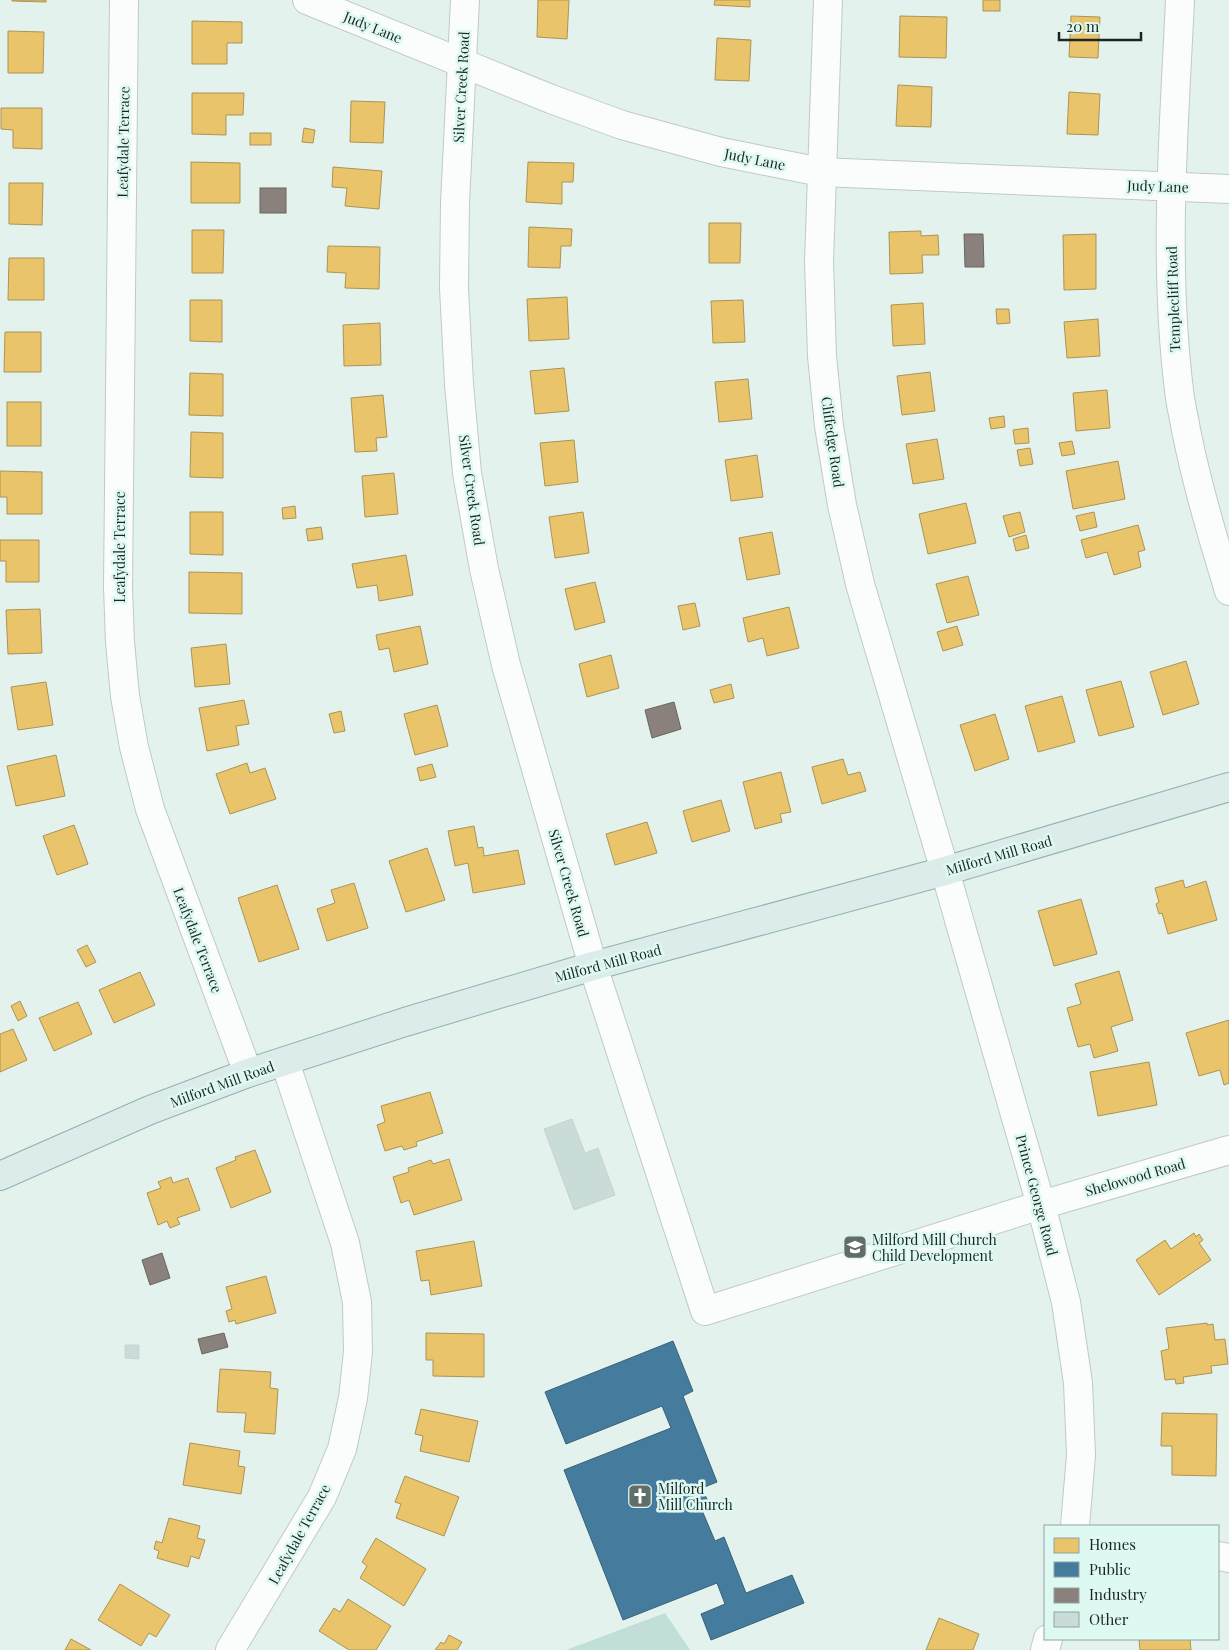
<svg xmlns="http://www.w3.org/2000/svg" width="1229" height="1650" font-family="'Playfair Display',serif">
	<rect width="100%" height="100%" fill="#e4f2ee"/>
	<polygon fill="#c1ded8" points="665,1613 690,1650 566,1650"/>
	<g fill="#e9c46a" stroke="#ab9455">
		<polygon points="12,0 46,0 46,2 12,1"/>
		<polygon points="538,0 569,0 567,39 537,37"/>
		<polygon points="715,0 750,0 750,7 714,5"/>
		<rect x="983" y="0" width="17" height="11"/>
		<polygon points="900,16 947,17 946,58 899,57"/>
		<polygon points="1071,16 1100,17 1098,58 1069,57"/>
		<polygon points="192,21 242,22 242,43 227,43 227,64 192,64"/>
		<polygon points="8,31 44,32 43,73 8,73"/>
		<polygon points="717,38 751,40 749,81 715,80"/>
		<polygon points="898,85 932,87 931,127 896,126"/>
		<polygon points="1069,92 1100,94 1098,135 1067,134"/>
		<polygon points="192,93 244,93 243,115 226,115 226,135 192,134"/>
		<polygon points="351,101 385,102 383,143 350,142"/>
		<polygon points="1,108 42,108 42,149 13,148 13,130 1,129"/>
		<polygon points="304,128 315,130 313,143 302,142"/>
		<rect x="250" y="133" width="21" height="12"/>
		<polygon points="191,162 240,163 240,203 191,203"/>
		<polygon points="528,162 574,163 573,182 562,182 562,204 526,202"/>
		<polygon points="333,167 382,171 379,209 345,206 347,188 332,187"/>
		<polygon points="9,183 43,183 42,225 9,224"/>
		<polygon points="709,223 741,223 740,263 709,263"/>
		<polygon points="529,227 572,229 571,246 561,246 560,268 528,267"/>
		<polygon points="192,230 224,230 223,273 192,273"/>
		<polygon points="921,231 921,236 938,235 939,255 922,255 923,273 890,274 889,232"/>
		<polygon points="1096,234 1096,289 1064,290 1063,235"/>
		<polygon points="328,246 380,247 379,289 345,288 346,273 327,272"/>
		<polygon points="9,258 44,258 44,300 8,300"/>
		<polygon points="567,297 569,339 529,341 527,299"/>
		<polygon points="190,300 222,300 222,342 190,341"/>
		<polygon points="743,300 745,342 713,343 711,301"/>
		<polygon points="923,303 925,344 893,346 891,305"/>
		<polygon points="996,309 1009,309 1010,323 997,324"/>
		<polygon points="1098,319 1100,356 1067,358 1064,322"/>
		<polygon points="380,323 381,365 344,366 343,325"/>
		<polygon points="5,332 41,332 41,372 4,372"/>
		<polygon points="564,368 569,411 535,414 530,371"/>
		<polygon points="930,372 935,411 902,415 897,376"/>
		<polygon points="190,373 223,374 223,416 189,415"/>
		<polygon points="748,379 752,419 719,422 715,382"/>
		<polygon points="1107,390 1110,428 1076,431 1073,393"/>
		<polygon points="383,395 387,437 376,438 377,451 355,452 351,398"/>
		<rect x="7" y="402" width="34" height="44"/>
		<polygon points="1004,416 1005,427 991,429 989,418"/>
		<polygon points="1028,428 1029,443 1015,444 1013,430"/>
		<polygon points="191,432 223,433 223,478 190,477"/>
		<polygon points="937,439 944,479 913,484 906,444"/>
		<polygon points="574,440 578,482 545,486 540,443"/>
		<polygon points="1072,441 1075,454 1062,456 1059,443"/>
		<polygon points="1030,448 1033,464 1020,466 1017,450"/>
		<polygon points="757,455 763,497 731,501 725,460"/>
		<polygon points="1118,461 1125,499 1073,509 1066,471"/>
		<polygon points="0,471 42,472 42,514 7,514 7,497 0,497"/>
		<polygon points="394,473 398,514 365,517 362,476"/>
		<polygon points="966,503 976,543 928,554 919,514"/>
		<polygon points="295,506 296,518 283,519 282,508"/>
		<polygon points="190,512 223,512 223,555 190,554"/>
		<polygon points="583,512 589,553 555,558 549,517"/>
		<polygon points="1020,512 1025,532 1009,537 1003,516"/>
		<polygon points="1094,512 1097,527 1080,531 1076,516"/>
		<polygon points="1138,525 1145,550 1138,552 1141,567 1114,575 1107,552 1086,558 1081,540"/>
		<polygon points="321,527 323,539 308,541 306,529"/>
		<polygon points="772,532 780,574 747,580 739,538"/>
		<polygon points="1026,535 1029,548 1016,551 1013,539"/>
		<polygon points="0,540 39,540 39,582 6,582 6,561 0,561"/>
		<polygon points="406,555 413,595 379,601 377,585 357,588 352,564"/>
		<polygon points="189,572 242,573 242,614 189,613"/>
		<polygon points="968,576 979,615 947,623 936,584"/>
		<polygon points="595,582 605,622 575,630 565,589"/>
		<polygon points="695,603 700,626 683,630 678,606"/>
		<polygon points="789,607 799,648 767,656 763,638 748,642 743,618"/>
		<polygon points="40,609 42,653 8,654 6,610"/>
		<polygon points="420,626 428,664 394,672 389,648 379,650 376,635"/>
		<polygon points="957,626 963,645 943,651 937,632"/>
		<polygon points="226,644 230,684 195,687 191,648"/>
		<polygon points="611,655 619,688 587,697 579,664"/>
		<polygon points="1186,661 1199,704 1163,715 1150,672"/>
		<polygon points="1121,681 1134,727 1099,736 1086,690"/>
		<polygon points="46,682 53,725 18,730 11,687"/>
		<polygon points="731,684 734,698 714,703 710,690"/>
		<polygon points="1062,696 1075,742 1038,752 1025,706"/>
		<polygon points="244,700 249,724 236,726 239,745 207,751 199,708"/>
		<polygon points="437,705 448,746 415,755 404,714"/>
		<polygon points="341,711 345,731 334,733 329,714"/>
		<polygon points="995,714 1009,759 975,771 960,725"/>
		<polygon points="56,755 65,796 16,806 7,766"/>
		<polygon points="843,759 848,775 860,772 866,791 822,804 812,767"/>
		<polygon points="247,763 250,773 265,768 276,799 230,814 216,774"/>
		<polygon points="432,764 436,777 420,781 417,768"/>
		<polygon points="781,772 791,812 780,814 782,822 755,829 743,782"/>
		<polygon points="721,800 730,831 692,842 683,811"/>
		<polygon points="647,822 657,853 615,865 606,834"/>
		<polygon points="74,825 88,864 57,875 43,836"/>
		<polygon points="474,826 478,848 483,847 484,856 518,850 525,884 473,893 468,863 455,866 448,831"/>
		<polygon points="427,848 445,900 406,912 389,861"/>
		<polygon points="1183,880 1185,888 1206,881 1217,920 1168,934 1162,913 1159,914 1156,904 1159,902 1155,888"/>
		<polygon points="354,883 368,928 327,941 317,909 335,903 331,890"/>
		<polygon points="277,885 299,949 259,962 238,898"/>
		<polygon points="1081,899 1097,954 1054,966 1038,911"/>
		<polygon points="87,945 96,962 86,967 77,950"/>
		<polygon points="1119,971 1133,1020 1111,1027 1118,1051 1094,1058 1090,1044 1078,1047 1067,1008 1081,1004 1075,984"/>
		<polygon points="140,972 155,1005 114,1023 99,990"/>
		<polygon points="20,1001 27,1016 18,1021 11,1006"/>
		<polygon points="78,1002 92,1034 54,1051 39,1018"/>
		<polygon points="1229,1020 1229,1083 1224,1085 1220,1070 1199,1076 1186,1033"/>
		<polygon points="13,1029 27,1060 0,1072 0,1034"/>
		<polygon points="1149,1062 1157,1105 1098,1116 1090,1072"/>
		<polygon points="430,1092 443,1133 416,1142 417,1146 404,1150 402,1146 385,1151 377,1125 385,1122 381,1106"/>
		<polygon points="255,1150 271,1192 231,1208 216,1168 236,1160 235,1157"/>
		<polygon points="449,1159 462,1200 414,1215 409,1200 401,1203 393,1177 409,1172 408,1168 431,1160 433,1164"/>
		<polygon points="171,1177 173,1183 188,1178 200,1210 177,1218 180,1224 170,1228 167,1221 158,1225 147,1193 161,1188 158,1182"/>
		<polygon points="1194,1233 1196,1237 1199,1234 1203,1240 1199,1243 1211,1260 1159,1295 1136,1260 1165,1240 1171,1249"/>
		<polygon points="474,1241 482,1286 431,1295 429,1280 421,1281 416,1251"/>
		<polygon points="266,1276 276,1313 236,1324 235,1320 229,1322 226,1311 232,1309 226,1287"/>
		<polygon points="1207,1323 1207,1325 1213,1324 1215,1340 1225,1339 1228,1364 1211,1366 1212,1373 1183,1377 1184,1383 1176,1384 1175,1379 1165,1380 1161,1351 1169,1349 1166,1328"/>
		<polygon points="426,1333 484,1334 484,1377 433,1376 433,1360 426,1360"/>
		<polygon points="220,1369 271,1372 270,1388 278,1389 275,1434 244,1432 246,1413 217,1412"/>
		<polygon points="421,1409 478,1421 469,1462 420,1451 423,1436 415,1434"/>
		<polygon points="1162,1413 1217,1414 1216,1476 1172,1475 1172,1446 1161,1446"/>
		<polygon points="190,1443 240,1451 238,1466 245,1467 241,1494 183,1485"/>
		<polygon points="405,1476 459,1497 444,1536 396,1518 401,1504 395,1502"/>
		<polygon points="169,1518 200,1526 197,1538 205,1540 199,1559 191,1556 188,1567 157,1558 159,1551 154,1549 156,1541 162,1543"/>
		<polygon points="376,1538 426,1569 404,1606 360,1578 367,1566 362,1562"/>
		<polygon points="120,1584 170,1615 156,1637 149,1633 141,1646 98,1620"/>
		<polygon points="348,1599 391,1626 376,1650 349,1650 319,1631 334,1608 340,1612"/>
		<polygon points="939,1618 979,1634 973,1650 926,1650"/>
		<polygon points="449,1635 462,1642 457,1650 435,1650 441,1642 444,1644"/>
		<polygon points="71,1639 82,1645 91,1650 65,1650"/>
		<polygon points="1139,1639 1190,1639 1191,1650 1140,1650"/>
	</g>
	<polygon fill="#457b9d" stroke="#386178" points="673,1341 693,1391 683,1396 717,1482 702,1488 709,1504 701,1508 715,1541 724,1537 746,1593 792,1575 804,1603 711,1640 701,1614 725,1604 717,1583 623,1620 564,1470 671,1428 662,1406 566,1444 545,1392"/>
	<g fill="#8a817c" stroke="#696561">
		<rect x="260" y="188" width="26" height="25"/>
		<polygon points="964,234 983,234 984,267 965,267"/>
		<polygon points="674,702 681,729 652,738 645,710"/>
		<polygon points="162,1253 170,1278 150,1285 142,1260"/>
		<polygon points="224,1333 228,1347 202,1354 198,1339"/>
	</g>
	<g fill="#c9dcd8" stroke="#c7d3d0">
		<polygon points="572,1119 585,1153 598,1148 615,1195 574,1210 544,1129"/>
		<polygon points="125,1345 139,1345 139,1359 125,1358"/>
	</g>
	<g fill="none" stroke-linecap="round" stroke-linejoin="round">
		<g stroke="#bfcac8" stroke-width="30">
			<g id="minor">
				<polyline points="124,0 118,587 120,642 125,696 134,747 150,809 248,1073"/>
				<polyline points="307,0 551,99 622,125 721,152 821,172 1229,189"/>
				<polyline points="465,0 455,203 454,288 459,384 467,473 484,569 506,665 593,966 705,1311 1041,1205 1229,1150"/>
				<polyline points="828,0 819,262 822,356 829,426 842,505 860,584 945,871 1041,1205 1066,1302 1078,1383 1081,1455 1075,1526"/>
				<path d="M1180,0C1174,129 1163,261 1179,390C1180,403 1184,417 1186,430C1197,485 1213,538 1229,591"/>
				<polyline points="1218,1556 1229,1558"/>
				<polyline points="230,1650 322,1497 342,1449 353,1398 358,1352 357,1302 345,1243 285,1062"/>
				<polyline points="1045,1650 1048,1639"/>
			</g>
		</g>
		<g stroke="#92b1ad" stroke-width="30">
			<polyline id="major" points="0,1176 150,1110 248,1073 405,1022 593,966 945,871 1229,787"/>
		</g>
		<use href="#minor" stroke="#fbfdfc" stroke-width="28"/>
		<use href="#major" stroke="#dcecea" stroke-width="28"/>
	</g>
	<defs>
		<g id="school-square" transform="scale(1.25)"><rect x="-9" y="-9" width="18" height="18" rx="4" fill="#616d6a" stroke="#def8f2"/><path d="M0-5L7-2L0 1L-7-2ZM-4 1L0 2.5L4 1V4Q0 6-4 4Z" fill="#fff"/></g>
		<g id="church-square" transform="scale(1.25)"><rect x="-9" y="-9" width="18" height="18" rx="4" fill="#616d6a" stroke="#def8f2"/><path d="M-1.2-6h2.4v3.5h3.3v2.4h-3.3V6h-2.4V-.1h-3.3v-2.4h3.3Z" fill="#fff"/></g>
	</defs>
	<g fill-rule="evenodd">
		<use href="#school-square" x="855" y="1247"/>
		<use href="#church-square" x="640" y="1496"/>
	</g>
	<g text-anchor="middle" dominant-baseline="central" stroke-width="5" stroke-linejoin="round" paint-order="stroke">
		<g font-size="14" fill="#1b2523" stroke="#def8f2">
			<text transform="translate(373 27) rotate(22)">Judy Lane</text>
			<text transform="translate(461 87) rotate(-87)">Silver Creek Road</text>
			<text transform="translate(123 142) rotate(-89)">Leafydale Terrace</text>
			<text transform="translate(755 159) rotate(11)">Judy Lane</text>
			<text transform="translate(1158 186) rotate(2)">Judy Lane</text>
			<text transform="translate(1173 299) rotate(-92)">Templecliff Road</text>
			<text transform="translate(833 442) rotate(82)">Cliffedge Road</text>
			<text transform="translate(472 490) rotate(82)">Silver Creek Road</text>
			<text transform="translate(119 547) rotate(-90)">Leafydale Terrace</text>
			<text transform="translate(999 855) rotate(-16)">Milford Mill Road</text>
			<text transform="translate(569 883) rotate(74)">Silver Creek Road</text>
			<text transform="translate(198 940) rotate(69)">Leafydale Terrace</text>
			<text transform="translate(608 963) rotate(-15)">Milford Mill Road</text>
			<text transform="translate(222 1084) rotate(-20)">Milford Mill Road</text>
			<text transform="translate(1135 1177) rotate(-16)">Shelowood Road</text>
			<text transform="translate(1037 1195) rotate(75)">Prince George Road</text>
			<text transform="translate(299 1534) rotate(-61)">Leafydale Terrace</text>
		</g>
		<g font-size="14" fill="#1b2523" stroke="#def8f2" text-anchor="start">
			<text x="872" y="1239">Milford Mill Church<tspan x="872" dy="16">Child Development</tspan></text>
			<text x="658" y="1488">Milford<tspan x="658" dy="16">Mill Church</tspan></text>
		</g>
	</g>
	<rect x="1044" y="1525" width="175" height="115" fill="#def8f2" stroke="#90a49f"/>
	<rect x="1054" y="1538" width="25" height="15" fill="#e9c46a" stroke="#90a49f"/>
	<text x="1089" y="1550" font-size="15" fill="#1b2523">Homes</text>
	<rect x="1054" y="1562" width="25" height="15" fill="#457b9d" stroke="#90a49f"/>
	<text x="1089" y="1575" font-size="15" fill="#1b2523">Public</text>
	<rect x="1054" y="1588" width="25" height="15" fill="#8a817c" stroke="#90a49f"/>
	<text x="1089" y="1600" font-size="15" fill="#1b2523">Industry</text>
	<rect x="1054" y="1612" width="25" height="15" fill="#c9dcd8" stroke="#90a49f"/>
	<text x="1089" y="1625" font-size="15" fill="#1b2523">Other</text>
	<path d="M1059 32v8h82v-8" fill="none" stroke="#1b2523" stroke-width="2.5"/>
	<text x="1066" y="32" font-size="15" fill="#1b2523" stroke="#def8f2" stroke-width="4" paint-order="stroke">20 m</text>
</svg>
